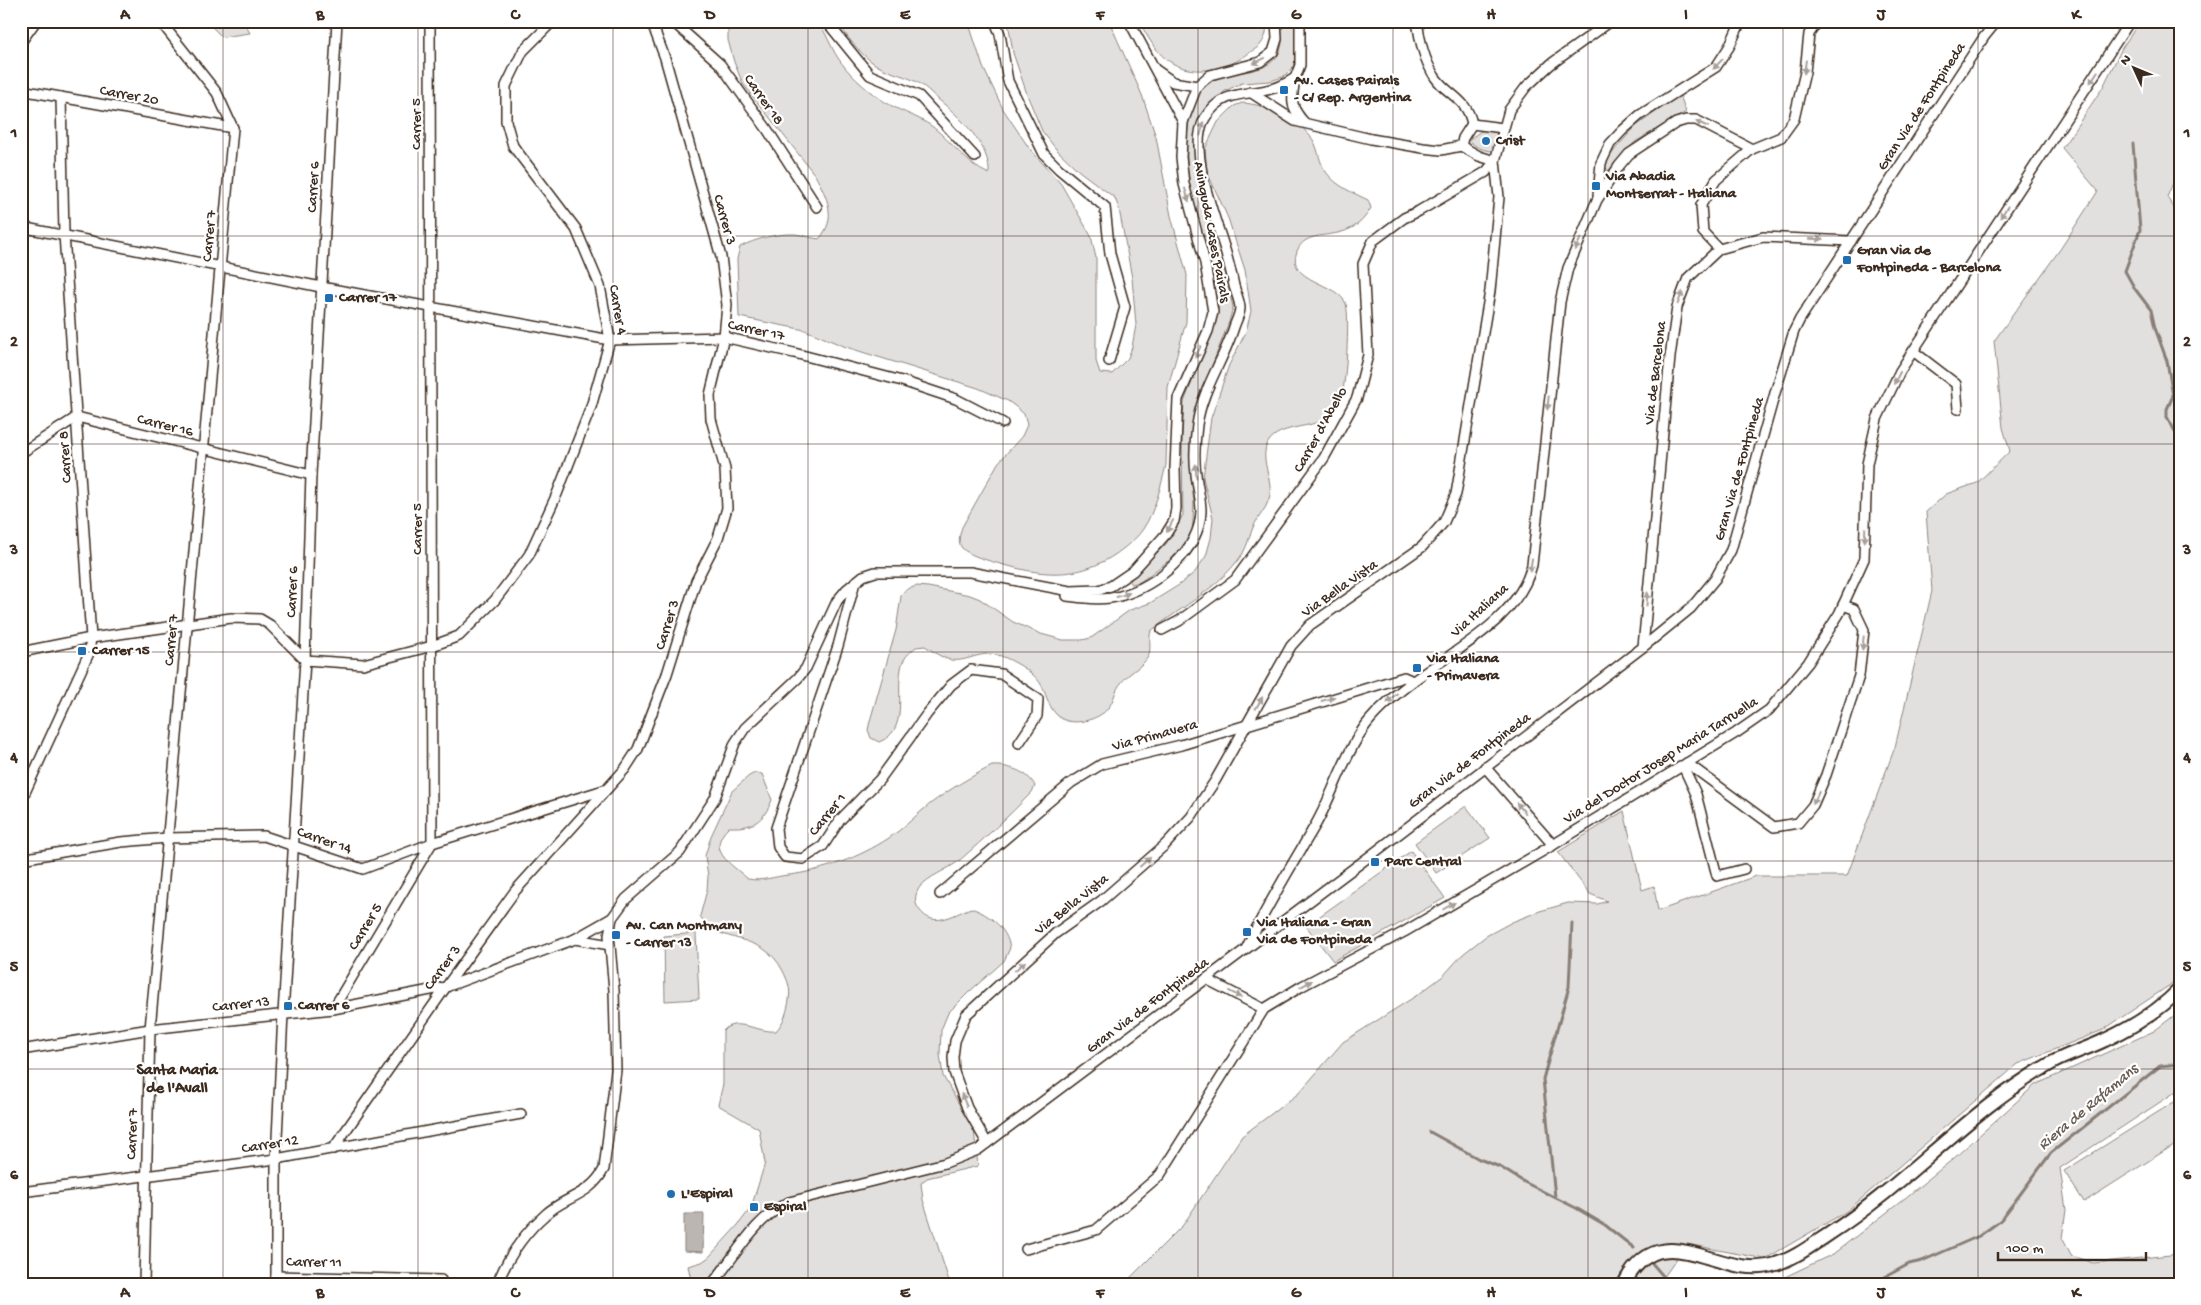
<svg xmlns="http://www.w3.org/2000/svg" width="2201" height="1305" font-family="'Gochi Hand',sans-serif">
	<rect width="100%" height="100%" fill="#fff"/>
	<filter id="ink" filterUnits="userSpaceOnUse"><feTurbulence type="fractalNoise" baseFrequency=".02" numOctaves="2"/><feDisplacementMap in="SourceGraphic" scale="10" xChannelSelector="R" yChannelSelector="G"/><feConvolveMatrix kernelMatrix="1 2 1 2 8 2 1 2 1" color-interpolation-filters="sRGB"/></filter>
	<g filter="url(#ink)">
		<g fill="#e2e0de" stroke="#8e857e">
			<polygon points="206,21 243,21 250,33 222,37"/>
			<path d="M731,21H817C827,33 830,46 838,58C848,73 864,88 879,98C895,110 916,115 933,127C952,142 966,164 989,174C991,146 959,116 939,100C931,93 924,85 915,81C901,74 885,72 872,62C859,52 846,37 838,21H968L983,67L1003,109L1029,148L1061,184L1091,236L1096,258V361L1100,373L1112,374L1128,358L1132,347L1136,325L1132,278L1119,209L1115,198L1079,171L1056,149L1042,131L1028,97L1013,53L1008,21H1109L1142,95L1156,137L1171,216L1187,275L1186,322L1168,387L1166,465C1161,486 1155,511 1143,529C1138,537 1131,542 1124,548C1089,576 1054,578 1012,567C1001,564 970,557 962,548C957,542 960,534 962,527L998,463L1022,436L1027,425L1024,414L1016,407L1008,401L978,388L846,347L805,330L739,317L737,259L740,247C755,239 778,233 795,234C803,235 811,238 819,239C838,218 827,197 815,175L743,84L734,62L728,40V29Z"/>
			<path d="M1139,21H1267V22C1267,30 1266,37 1261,44C1258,48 1253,50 1249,53C1229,69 1196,77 1172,63C1157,55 1147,36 1139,21Z"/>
			<path d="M1282,21H1295L1296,55L1293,67L1283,77L1270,81L1242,83L1225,91L1199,118L1196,141L1199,181L1204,202L1219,245L1233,307L1229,322L1206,381L1195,416L1191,474L1194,503L1192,538L1179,553L1140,582L1131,584L1130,581L1133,576L1166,544L1183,515L1182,437L1184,402L1216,322L1218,308C1207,248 1174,167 1192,109C1209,57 1257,85 1278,55C1285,44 1281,32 1282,21Z"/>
			<polygon points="2140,21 2180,21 2180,167 2167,197 2180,218 2180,973 2170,985 2103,1030 2018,1064 1847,1211 1765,1259 1687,1244 1659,1284 1124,1284 1183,1225 1242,1136 1299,1093 1343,1042 1419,994 1443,976 1463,954 1486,936 1512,922 1540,911 1568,903 1598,904 1607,901 1590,894 1558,852 1624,811 1642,890 1654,886 1658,911 1756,876 1847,876 1895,747 1932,591 1926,512 1946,494 1977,483 2010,451 2003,428 1994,341 2061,248 2098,191 2062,148 2103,87 2122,48"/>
			<polygon points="1680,95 1686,112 1635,142 1608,171 1604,165 1616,148 1636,126"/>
			<path d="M1242,103C1266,104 1299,119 1313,140C1319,150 1319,163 1326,172C1337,187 1352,192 1368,200L1371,208C1349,249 1308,223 1297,251C1285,282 1338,282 1346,304C1350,317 1346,390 1340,402C1336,410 1329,417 1321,421C1306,428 1280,426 1269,441C1257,458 1275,480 1269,499C1266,509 1259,516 1254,525C1250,534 1248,544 1243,553C1221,587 1181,607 1151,631C1148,640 1152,649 1148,657C1142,667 1128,673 1121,683C1115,690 1114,700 1109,707C1100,720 1071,728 1058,716C1049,708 1047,697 1042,686C1035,673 1019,664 1006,658C982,647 969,663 951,660C941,658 933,651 925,646L916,647C909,653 902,659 901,669C896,693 909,731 879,742L871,738L868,730L870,721L896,630L901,596L907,589L917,586L928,587L970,595L980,599L1013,622L1041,634L1063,640H1082L1091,638L1130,610L1150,603L1179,585L1195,572L1206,556L1211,538L1213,518L1203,478L1211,418L1229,365L1246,332L1251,311L1245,270L1228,218L1207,172L1205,149L1218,122L1234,106Z"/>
			<path d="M1493,130L1497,131L1494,151C1483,151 1476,147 1468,140L1481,131Z"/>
			<path d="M992,766C1007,765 1028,771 1035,786L1032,792C1009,816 985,838 960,860C948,870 928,876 919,888C916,893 914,900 917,906C931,931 952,915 971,908C989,914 1007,928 1010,948L1004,961L969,992L948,1013L941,1030L940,1054L943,1076L974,1130L978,1166L927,1178L921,1183L923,1200L950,1284H692L688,1266L702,1262L709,1257L738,1225L751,1208L765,1163L759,1129L718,1105L723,1084V1031C735,1016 759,1033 776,1031C784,1022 787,1012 789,1000C791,989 788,981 783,971C762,929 718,947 700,916L707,890L708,876L705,856L711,836L732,791L749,776L755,773L762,774L772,800C763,822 753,828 729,827C705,850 730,863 748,879C762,882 775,876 789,875C823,871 860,857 889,838C904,828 916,815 930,804C950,789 970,777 992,766Z"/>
			<polygon points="1466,806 1490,838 1436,873 1415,843"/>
			<polygon points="1411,851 1445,898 1333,961 1306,926"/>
			<polygon points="696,933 699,999 665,1001 664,936"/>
			<polygon points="2180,1011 2180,1089 2060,1168 2066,1210 2062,1238 2072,1256 2093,1263 2180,1254 2180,1284 1770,1284 1833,1254 1899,1203 1953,1159 2035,1085 2154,1031"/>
			<polygon points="2174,1102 2180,1111 2180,1141 2084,1202 2064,1171"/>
		</g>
		<polygon fill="#bcb6b3" stroke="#887e77" points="684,1214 704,1214 703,1252 684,1251"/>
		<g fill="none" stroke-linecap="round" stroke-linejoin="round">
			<g stroke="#887e77" stroke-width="3">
				<polyline points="2133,144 2140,230 2125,271 2135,289 2151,310 2155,328 2167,361 2173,396 2167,409 2167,417 2180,440"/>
				<polyline points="1430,1132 1479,1159 1500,1167 1524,1182 1576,1208 1605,1225 1634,1248"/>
				<polyline points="1555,1197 1543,1079 1569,987 1572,923"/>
				<polyline points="1651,1262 1670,1284"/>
				<polyline points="1877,1284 1885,1277 1909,1264 1922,1261 1979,1236 2000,1221 2051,1153 2160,1066 2180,1064"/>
			</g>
			<g stroke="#3b2a1e" stroke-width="12">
				<g id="street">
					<polyline points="672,21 720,64 767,129 817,207"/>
					<polyline points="826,21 870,75 919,96 975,157"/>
					<polyline points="995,21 1000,34 1008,81 1044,154 1059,169 1105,207 1110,254 1125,307 1109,361"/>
					<polyline points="1129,21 1183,122"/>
					<path d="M1417,21C1420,41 1424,60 1435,77C1448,96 1467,98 1472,124"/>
					<polyline points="21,42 36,21"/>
					<polyline points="1156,70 1173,82 1197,86"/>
					<path d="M1295,78C1292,99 1289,106 1304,122"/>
					<polyline points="21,90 233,128"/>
					<polyline points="1250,92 1295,121 1371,139 1423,148 1441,150 1461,146"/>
					<polyline points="1598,195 1601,163 1610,144 1622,131 1640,115 1716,67 1729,47 1741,21"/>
					<polyline points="21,227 321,287 610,340 724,337 794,353 902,381 956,399 1003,423"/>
					<polyline points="1719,249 1703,232 1701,205 1716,180 1752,149"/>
					<polyline points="1913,351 1956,384 1958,409"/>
					<polyline points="21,453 77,417 311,475"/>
					<polyline points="855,582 838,646 776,828 778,847 785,857 803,859 823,846 840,820 880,779 927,714 951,685 971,670 1001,674 1038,699 1037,716 1019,743"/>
					<path d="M1067,596C1084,598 1103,601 1120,596C1156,586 1200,551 1201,511C1201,499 1197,486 1196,474C1194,459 1195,440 1197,425C1202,389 1224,360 1234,327C1236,321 1240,314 1240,308C1240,302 1236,293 1234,286C1232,275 1229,264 1226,253C1217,221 1186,150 1205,118C1224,88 1246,97 1274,88C1282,86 1288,82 1295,78L1300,65V21"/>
					<polyline points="1162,630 1179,621 1235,580 1324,458 1357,398 1368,355 1363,264 1373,241 1404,218 1419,211 1486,172 1495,161 1479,156 1461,146 1463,138 1472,124 1503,128"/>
					<polyline points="1643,647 1670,357 1677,307 1688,278 1719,249 1763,237 1851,241"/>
					<polyline points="21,652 91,638 231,618 260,619 270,625 305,660 363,664 432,646 459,636 495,600 529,555 557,494 591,407 610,340 600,286 576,229 513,146 506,121 506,86 523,51 553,21"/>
					<polyline points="1687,763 1774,827 1798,823 1813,805 1826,775 1859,676 1864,630 1854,609 1843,605"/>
					<polyline points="1683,766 1696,794 1717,876 1744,869"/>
					<polyline points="1485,767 1553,845"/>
					<polyline points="21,801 89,653 91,638 64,234 61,97"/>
					<polyline points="21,859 121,842 167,838 264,836 363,869 432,843 607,789"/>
					<polyline points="940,894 1071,783 1102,764 1181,745 1404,677 1413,681"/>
					<polyline points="575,939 610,945"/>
					<path d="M1247,947C1267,905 1292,865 1316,824C1333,794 1343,758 1363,729C1375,711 1395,695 1412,682C1454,650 1519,619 1532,565L1560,302L1568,268L1597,200L1619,166L1629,154L1676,123L1686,120H1696L1752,149L1781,137L1794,119L1805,72L1809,34L1818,21"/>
					<polyline points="1206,979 1264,1009"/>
					<polyline points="333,1009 432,843 430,21"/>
					<polyline points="21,1050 150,1029 333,1009 446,987 575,939 612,918"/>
					<polyline points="987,1143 967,1108 954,1072 953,1057 955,1041 966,1015 1056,933 1101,901 1165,845 1191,817 1215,781 1291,646 1310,625 1422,547 1444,522 1456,494 1490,291 1499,197 1495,161 1509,110 1526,87 1551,64 1611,21"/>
					<polyline points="333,1149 446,987 515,891 625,769 638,749 667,674 696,581 718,538 727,508 725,469 711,419 710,395 724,337 727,305 721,257 665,58 651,21"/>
					<polyline points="21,1192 276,1159 521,1114"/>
					<polyline points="1026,1249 1096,1230 1160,1175 1264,1009 1302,986 1404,932 1553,845 1736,733 1769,710 1808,663 1839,614 1864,559 1867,464 1877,419 1900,371 2130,21"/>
					<polyline points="276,1276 441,1280"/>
					<polyline points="144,1284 150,1029 233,128 217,93 160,21"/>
					<polyline points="276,1284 276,1159 283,1014 305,660 311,475 337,21"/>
					<path d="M497,1284C508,1257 524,1233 546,1214C566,1196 590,1196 604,1169L616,1070L614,990L609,935L612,918L626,899L680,852L715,798L735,743L745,728L798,678L806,668L837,601L846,590L863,576L875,572H970L1070,591L1099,590L1111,586L1133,571L1166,534L1174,521L1176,508L1175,468L1178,399L1208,331L1213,312L1205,263L1184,184L1181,157L1183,122L1197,86L1210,75L1260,62L1273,52L1277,39L1276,21"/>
					<path d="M712,1284C738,1253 752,1221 789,1202L945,1163L978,1150L1370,856L1643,647L1691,608L1715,579L1731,550L1775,393L1794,331L1800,319L1984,37L1997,21"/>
				</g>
			</g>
			<g stroke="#3b2a1e" stroke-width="16">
				<path id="secondary" d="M1624,1284C1662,1210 1721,1283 1776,1264C1795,1258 1812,1245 1829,1234C1907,1184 1969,1110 2050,1064C2067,1054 2087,1049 2105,1040C2133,1027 2159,1011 2180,989"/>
			</g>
			<use href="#street" stroke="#fff" stroke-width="9"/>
			<use href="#secondary" stroke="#fff" stroke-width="12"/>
		</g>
		<defs><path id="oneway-solid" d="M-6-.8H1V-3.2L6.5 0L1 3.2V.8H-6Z" transform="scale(1.25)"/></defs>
		<g fill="#a79f9a">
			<use href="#oneway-solid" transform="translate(1259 61) rotate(154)"/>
			<use href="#oneway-solid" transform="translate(1718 64) rotate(133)"/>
			<use href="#oneway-solid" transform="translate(1805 67) rotate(98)"/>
			<use href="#oneway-solid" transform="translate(2094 77) rotate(123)"/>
			<use href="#oneway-solid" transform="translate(1702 124) rotate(-155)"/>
			<use href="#oneway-solid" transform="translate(1202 129) rotate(-76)"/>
			<use href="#oneway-solid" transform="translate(1187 195) rotate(73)"/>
			<use href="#oneway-solid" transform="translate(2004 212) rotate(123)"/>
			<use href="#oneway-solid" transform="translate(1816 239) rotate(2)"/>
			<use href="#oneway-solid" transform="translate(1578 244) rotate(114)"/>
			<use href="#oneway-solid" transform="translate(1680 298) rotate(-69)"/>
			<use href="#oneway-solid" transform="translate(1198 352) rotate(114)"/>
			<use href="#oneway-solid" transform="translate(1897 378) rotate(117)"/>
			<use href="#oneway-solid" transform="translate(1548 403) rotate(96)"/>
			<use href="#oneway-solid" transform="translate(1196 471) rotate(-93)"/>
			<use href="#oneway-solid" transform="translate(1170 526) rotate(118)"/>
			<use href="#oneway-solid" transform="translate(1865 535) rotate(92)"/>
			<use href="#oneway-solid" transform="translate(1531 565) rotate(99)"/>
			<use href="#oneway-solid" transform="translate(1123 595) rotate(-17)"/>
			<use href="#oneway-solid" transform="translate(1647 599) rotate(-85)"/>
			<use href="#oneway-solid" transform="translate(1863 643) rotate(96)"/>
			<use href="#oneway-solid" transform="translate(1392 698) rotate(138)"/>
			<use href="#oneway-solid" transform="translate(1328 699) rotate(-17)"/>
			<use href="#oneway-solid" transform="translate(1259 703) rotate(-60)"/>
			<use href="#oneway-solid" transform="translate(1816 798) rotate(115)"/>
			<use href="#oneway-solid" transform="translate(1521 808) rotate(-131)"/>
			<use href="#oneway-solid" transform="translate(1145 862) rotate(-41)"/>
			<use href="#oneway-solid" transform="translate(1449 906) rotate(-30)"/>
			<use href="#oneway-solid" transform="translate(1020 966) rotate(-41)"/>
			<use href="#oneway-solid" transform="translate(1306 984) rotate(-29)"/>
			<use href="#oneway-solid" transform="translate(1235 994) rotate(27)"/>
			<use href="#oneway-solid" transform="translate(964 1100) rotate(-113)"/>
		</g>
	</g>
	<path fill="none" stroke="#3b2a1e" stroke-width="1" stroke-opacity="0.55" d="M223,21V1284M418,21V1284M613,21V1284M808,21V1284M1003,21V1284M1198,21V1284M1393,21V1284M1588,21V1284M1783,21V1284M1978,21V1284M21,236H2180M21,444H2180M21,652H2180M21,861H2180M21,1069H2180"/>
	<g fill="#1f6fb2" stroke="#fff" stroke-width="2">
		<rect x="1279" y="85" width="10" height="10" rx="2.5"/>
		<circle cx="1486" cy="141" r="5"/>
		<rect x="1591" y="181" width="10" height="10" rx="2.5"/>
		<rect x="1842" y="255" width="10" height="10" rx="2.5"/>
		<rect x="324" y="293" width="10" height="10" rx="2.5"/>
		<rect x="77" y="646" width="10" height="10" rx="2.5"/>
		<rect x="1412" y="663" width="10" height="10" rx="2.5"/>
		<rect x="1370" y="857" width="10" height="10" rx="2.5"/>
		<rect x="1242" y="927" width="10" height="10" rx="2.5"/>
		<rect x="611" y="930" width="10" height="10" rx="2.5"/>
		<rect x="283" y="1001" width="10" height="10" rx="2.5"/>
		<circle cx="671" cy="1194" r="5"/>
		<rect x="749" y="1202" width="10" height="10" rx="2.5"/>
	</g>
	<g text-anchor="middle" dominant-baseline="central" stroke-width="4.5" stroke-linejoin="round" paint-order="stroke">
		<g font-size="15" font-weight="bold" fill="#3b2a1e" stroke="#fff" text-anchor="start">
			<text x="1294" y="81">Av. Cases Pairals<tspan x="1294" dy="17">- C/ Rep. Argentina</tspan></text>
			<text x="1496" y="141">Crist</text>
			<text x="1606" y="177">Via Abadia<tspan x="1606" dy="17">Montserrat - Italiana</tspan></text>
			<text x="1857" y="251">Gran Via de<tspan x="1857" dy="17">Fontpineda - Barcelona</tspan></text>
			<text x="339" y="298">Carrer 17</text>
			<text x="92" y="651">Carrer 15</text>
			<text x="1427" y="659">Via Italiana<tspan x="1427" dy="17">- Primavera</tspan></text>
			<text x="1385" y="862">Parc Central</text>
			<text x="1257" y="923">Via Italiana - Gran<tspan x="1257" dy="17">Via de Fontpineda</tspan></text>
			<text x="626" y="926">Av. Can Montmany<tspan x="626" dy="17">- Carrer 13</tspan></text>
			<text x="298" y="1006">Carrer 6</text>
			<text x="681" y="1194">L'Espiral</text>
			<text x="764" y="1207">Espiral</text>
		</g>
		<g font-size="15" fill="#3b2a1e" stroke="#fff">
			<text transform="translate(129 96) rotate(10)">Carrer 20</text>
			<text transform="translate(763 100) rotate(55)">Carrer 18</text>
			<text transform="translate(1922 107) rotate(-57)">Gran Via de Fontpineda</text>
			<text transform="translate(417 124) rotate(-90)">Carrer 5</text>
			<text transform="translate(314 187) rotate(-87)">Carrer 6</text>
			<text transform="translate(724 220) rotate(74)">Carrer 3</text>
			<text transform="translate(1211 232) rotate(79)">Avinguda Cases Pairals</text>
			<text transform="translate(210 236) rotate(-85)">Carrer 7</text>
			<text transform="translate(617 310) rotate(80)">Carrer 4</text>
			<text transform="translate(756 331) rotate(12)">Carrer 17</text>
			<text transform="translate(1656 373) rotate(-83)">Via de Barcelona</text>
			<text transform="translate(165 426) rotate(14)">Carrer 16</text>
			<text transform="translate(1321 430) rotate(-61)">Carrer d'Abello</text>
			<text transform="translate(66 457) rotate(-94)">Carrer 8</text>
			<text transform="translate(1740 469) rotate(-74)">Gran Via de Fontpineda</text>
			<text transform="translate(418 529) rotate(-90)">Carrer 5</text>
			<text transform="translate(1340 589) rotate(-35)">Via Bella Vista</text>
			<text transform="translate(293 592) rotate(-88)">Carrer 6</text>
			<text transform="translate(1480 611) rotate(-42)">Via Italiana</text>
			<text transform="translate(668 625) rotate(-73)">Carrer 3</text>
			<text transform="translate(172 640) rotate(-85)">Carrer 7</text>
			<text transform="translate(1155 736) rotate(-15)">Via Primavera</text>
			<text transform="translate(1470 761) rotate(-37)">Gran Via de Fontpineda</text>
			<text transform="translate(1661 761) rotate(-32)">Via del Doctor Josep Maria Tarruella</text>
			<text transform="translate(828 815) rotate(-51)">Carrer 1</text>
			<text transform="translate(324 841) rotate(19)">Carrer 14</text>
			<text transform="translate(1072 905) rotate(-38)">Via Bella Vista</text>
			<text transform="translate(366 927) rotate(-59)">Carrer 5</text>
			<text transform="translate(443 968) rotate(-54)">Carrer 3</text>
			<text transform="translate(241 1005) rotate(-6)">Carrer 13</text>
			<text transform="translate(1148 1006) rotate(-37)">Gran Via de Fontpineda</text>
			<text transform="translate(133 1134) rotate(-88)">Carrer 7</text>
			<text transform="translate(270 1145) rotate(-9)">Carrer 12</text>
			<text transform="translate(314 1263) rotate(1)">Carrer 11</text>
		</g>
		<g font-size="16" font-weight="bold" fill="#3b2a1e" stroke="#fff">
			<text x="177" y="1071">Santa Maria<tspan x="177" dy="18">de l'Avall</tspan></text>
		</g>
		<g font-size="16" font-style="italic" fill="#685b52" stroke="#fff">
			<text transform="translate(2089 1108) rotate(-40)">Riera de Rafamans</text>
		</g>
	</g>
	<rect width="2201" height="1305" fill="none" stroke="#fff" stroke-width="55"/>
	<g transform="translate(2134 68) rotate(314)" stroke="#ffffff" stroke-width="4" paint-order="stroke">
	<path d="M0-4L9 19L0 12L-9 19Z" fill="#3b2a1e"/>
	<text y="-8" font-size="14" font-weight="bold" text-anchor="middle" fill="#3b2a1e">N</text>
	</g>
	<path d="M1998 1252v8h148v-8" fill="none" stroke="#3b2a1e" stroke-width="2.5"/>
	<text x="2006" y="1252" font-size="15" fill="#3b2a1e" stroke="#ffffff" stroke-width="4" paint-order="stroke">100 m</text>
	<rect x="28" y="28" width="2146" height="1250" fill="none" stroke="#3b2a1e" stroke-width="2"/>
	<g font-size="16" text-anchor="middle" font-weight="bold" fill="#3b2a1e">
		<text x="125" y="19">A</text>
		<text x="320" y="19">B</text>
		<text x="515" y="19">C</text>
		<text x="710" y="19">D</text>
		<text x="905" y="19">E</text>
		<text x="1100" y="19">F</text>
		<text x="1296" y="19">G</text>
		<text x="1491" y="19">H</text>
		<text x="1686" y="19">I</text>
		<text x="1881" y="19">J</text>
		<text x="2076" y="19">K</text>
		<text x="14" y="137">1</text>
		<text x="2187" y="137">1</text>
		<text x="14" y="346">2</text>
		<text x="2187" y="346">2</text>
		<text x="14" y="554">3</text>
		<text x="2187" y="554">3</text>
		<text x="14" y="762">4</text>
		<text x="2187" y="762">4</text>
		<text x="14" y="971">5</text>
		<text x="2187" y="971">5</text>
		<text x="14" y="1179">6</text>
		<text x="2187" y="1179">6</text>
		<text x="125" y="1297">A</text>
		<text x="320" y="1297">B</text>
		<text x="515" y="1297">C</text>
		<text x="710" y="1297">D</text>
		<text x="905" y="1297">E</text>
		<text x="1100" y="1297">F</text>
		<text x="1296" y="1297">G</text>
		<text x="1491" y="1297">H</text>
		<text x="1686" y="1297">I</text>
		<text x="1881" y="1297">J</text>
		<text x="2076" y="1297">K</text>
	</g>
</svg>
